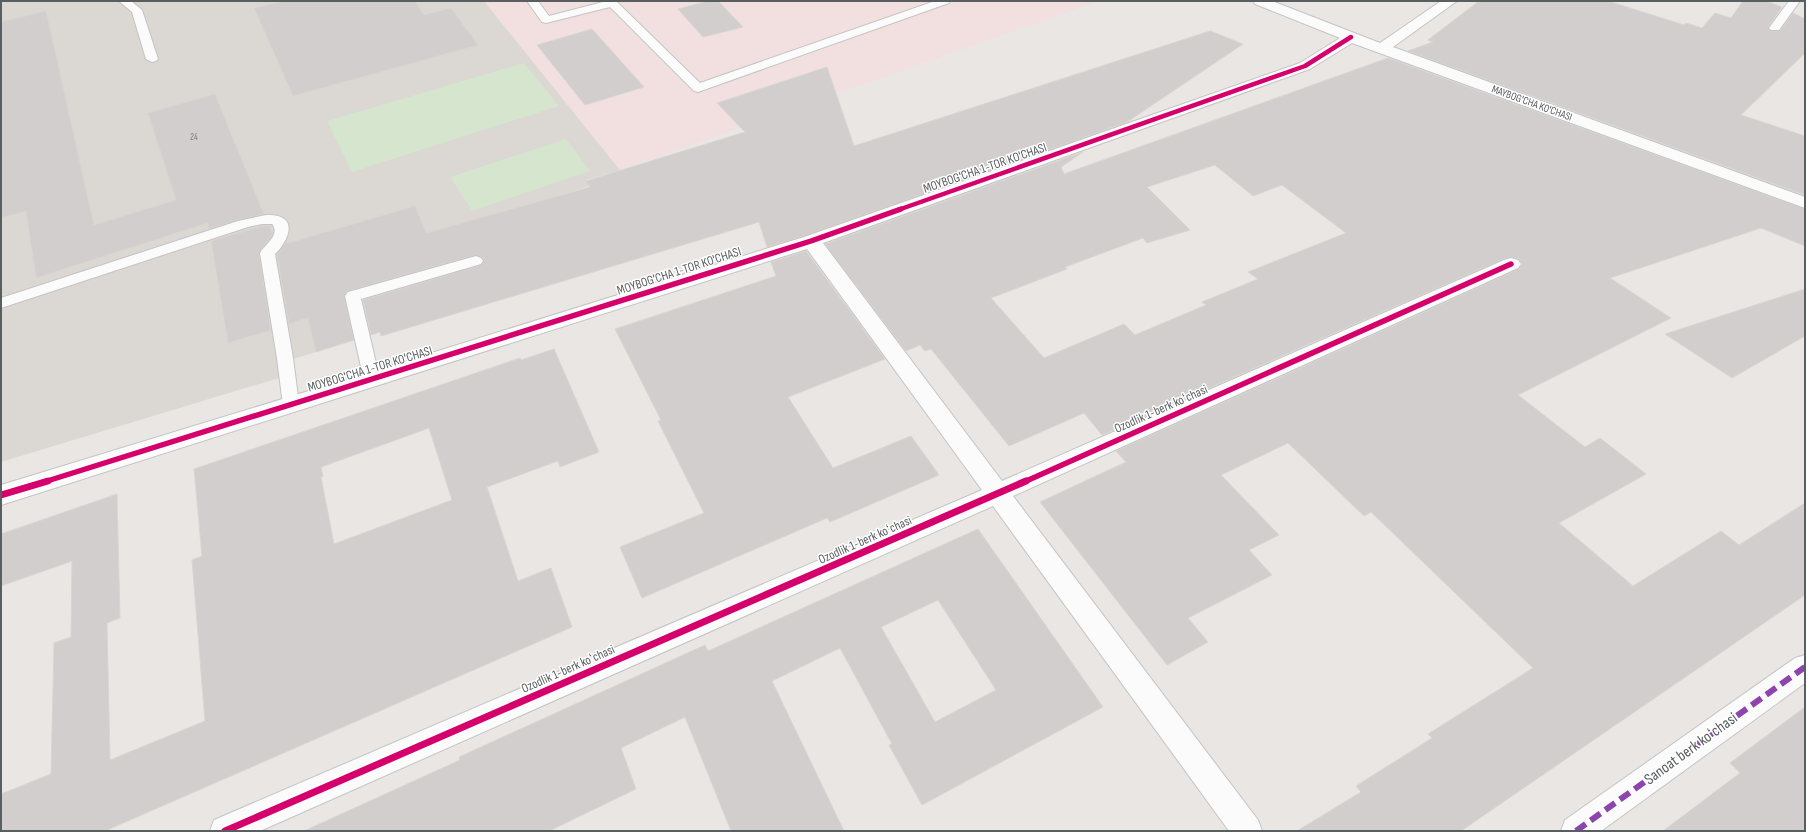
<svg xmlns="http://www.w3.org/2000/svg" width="1806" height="832" font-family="'Sofia Sans Condensed',sans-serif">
	<rect width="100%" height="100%" fill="#e9e6e3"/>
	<polygon fill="#dbd7d2" points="1,1 484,1 620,170 586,180 589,186 564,194 483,217 298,275 316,352 280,363 282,377 1,462"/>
	<polygon fill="#f2e0e0" points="484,1 1100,1 620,170"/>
	<g fill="#d5e5ce">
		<polygon points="524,63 559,106 352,172 327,121"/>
		<polygon points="566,139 590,171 472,211 450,177"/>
	</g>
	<g fill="#d1cecd" stroke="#d8d6d2" fill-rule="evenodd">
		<polygon points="284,1 415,1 424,15 451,8 478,45 293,96 254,8"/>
		<polygon points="708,1 718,1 743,27 703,37 678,9"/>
		<polygon points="1479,1 1608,1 1684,25 1686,23 1702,28 1715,13 1731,18 1743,1 1766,1 1782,7 1768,27 1770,31 1780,31 1793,13 1805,19 1805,53 1741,115 1805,136 1805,195 1408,51 1433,42 1428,40"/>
		<polygon points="46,11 94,225 176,200 148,113 215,94 264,214 238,220 209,229 208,223 36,278 26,211 1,218 1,22"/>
		<polygon points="592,29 644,87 585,105 537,45"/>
		<polygon points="1210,31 1243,44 1127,122 804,236 767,247 759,222 381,336 380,332 371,335 363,300 481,265 484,260 482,257 476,255 347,291 344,296 354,340 316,352 308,318 289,324 277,255 285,244 415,206 426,233 590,187 586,181 745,132 717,103 827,67 854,146"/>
		<path d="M1388,58L1805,209V246L1761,228L1610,278L1671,318L1518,395L1585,447L1600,438L1646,474L1559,523L1633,586L1721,531L1739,545L1805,503V595L1461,831H1297L1361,792L1356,786L1432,738L1428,734L1533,668L1371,512L1364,516L1288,443L1221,475L1279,535L1249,550L1272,575L1188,618L1208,642L1167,665L1040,502L1126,462L1116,451L1519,269L1522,264L1519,259L1511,257L1503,259L1102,435L1084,413L1009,446L931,349L925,351L920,345L906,351L825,244L1083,152L1061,167L1064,174ZM1215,165L1253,196L1282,185L1346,233L1248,272L1258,279L1202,302L1206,305L1135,335L1124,324L1044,358L991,298L1067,269L1065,267L1143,238L1147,243L1190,230L1147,187Z"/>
		<polygon points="262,226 269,226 273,234 259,253 271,330 228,343 211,241"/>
		<polygon points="806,251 885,359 788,397 833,468 911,436 939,475 830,522 827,518 642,598 620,547 704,513 658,421 661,420 615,329 776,276 771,262"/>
		<polygon points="1805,289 1805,336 1732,378 1665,334"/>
		<path d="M554,349L599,452L560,467L558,461L487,487L518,581L551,568L572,627L105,831H1V794L51,774L54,643L71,637L72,561L1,586V534L117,494L120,618L107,623L110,760L205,721L192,560L202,556L194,469L520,358L521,360ZM429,428L452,500L334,544L321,477L323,476L321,467Z"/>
		<path d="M978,529L1103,707L922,805L889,745L892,744L840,648L772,681L844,831H731L685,717L621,748L636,789L549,831H304L460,760L459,757L705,645L708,651ZM938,600L996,690L935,722L881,627Z"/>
		<polygon points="1805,707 1805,831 1663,831 1740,773 1730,763"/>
	</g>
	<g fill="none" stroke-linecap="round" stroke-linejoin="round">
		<g stroke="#c4c4c4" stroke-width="2">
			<g id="service">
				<polygon points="119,1 131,1 142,10 158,59 156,61 152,62 146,59 132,12"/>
				<polygon points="527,1 538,1 549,16 607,1 616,1 700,83 935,1 950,1 949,3 698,92 694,91 610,7 546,23 542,22"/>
				<polygon points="1789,1 1800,1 1779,30 1771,30 1769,28"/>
				<path d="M266,215C271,215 280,215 284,219C296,227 282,248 275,254L293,358L299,405L297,409L291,411L285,409L283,405L277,358L260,253C265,244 281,235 272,224H262L248,227L1,308V298L238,221Z"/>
				<polygon points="476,256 481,258 483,261 481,264 361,299 380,380 378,384 372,386 366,384 364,380 345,296 348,292"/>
			</g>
		</g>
		<g stroke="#c4c4c4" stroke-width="2">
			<g id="minor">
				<polygon points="1253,1 1272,1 1380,43 1441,1 1457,1 1393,47 1805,197 1805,208 1352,43 1310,69 823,243 1002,481 1504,260 1511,258 1518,260 1521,264 1518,268 1013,496 1258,820 1262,831 1229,831 993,506 260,831 210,831 214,820 982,490 807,249 1,505 1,485 364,374 804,237 1300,63 1340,38 1255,4"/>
				<polygon points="1805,655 1805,683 1601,831 1561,831 1565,820 1795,658"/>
			</g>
		</g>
		<use href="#service" fill="#fcfbfb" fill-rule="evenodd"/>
		<use href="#minor" fill="#fcfbfb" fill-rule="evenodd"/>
		<polyline stroke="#8e44ad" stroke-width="6" stroke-dasharray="12 6" stroke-linecap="butt" points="1576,831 1805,667"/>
		<g stroke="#fff" stroke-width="6">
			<polyline id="cycleway-far2" points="898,210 1305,66 1351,37"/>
		</g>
		<g stroke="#fff" stroke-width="8">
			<g id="cycleway-far1">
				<polyline points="44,482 811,241 901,209"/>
				<polyline points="1024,482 1511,264"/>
			</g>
		</g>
		<g stroke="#fff" stroke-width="10">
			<g id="cycleway">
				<polyline points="1,495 48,481"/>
				<polyline points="225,831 1026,481"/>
			</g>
		</g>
		<use href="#cycleway-far2" stroke="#d6006c" stroke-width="4.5"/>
		<use href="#cycleway-far1" stroke="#d6006c" stroke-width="5.5"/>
		<use href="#cycleway" stroke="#d6006c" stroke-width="7"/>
	</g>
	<g text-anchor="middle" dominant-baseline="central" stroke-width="3" stroke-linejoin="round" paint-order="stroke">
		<g font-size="9" fill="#787b7d">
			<text x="194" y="137">24</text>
		</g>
		<g font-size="11" fill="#595e61" stroke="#fff">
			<text transform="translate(1532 103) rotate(20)">MAYBOG'CHA KO'CHASI</text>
		</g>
		<g font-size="13" fill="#595e61" stroke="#fff">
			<text transform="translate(985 168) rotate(-19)">MOYBOG'CHA 1-TOR KO'CHASI</text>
			<text transform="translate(679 271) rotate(-18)">MOYBOG'CHA 1-TOR KO'CHASI</text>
			<text transform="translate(370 369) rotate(-17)">MOYBOG'CHA 1-TOR KO'CHASI</text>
			<text transform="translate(1161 409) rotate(-24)">Ozodlik 1-berk koʻchasi</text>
			<text transform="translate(865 540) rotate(-24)">Ozodlik 1-berk koʻchasi</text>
			<text transform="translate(568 669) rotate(-24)">Ozodlik 1-berk koʻchasi</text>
		</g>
		<g font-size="16" fill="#595e61" stroke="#fff">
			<text transform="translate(1691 749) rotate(-36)">Sanoat berk koʻchasi</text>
		</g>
	</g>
	<rect width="1806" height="832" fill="none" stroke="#595e61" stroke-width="4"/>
</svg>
